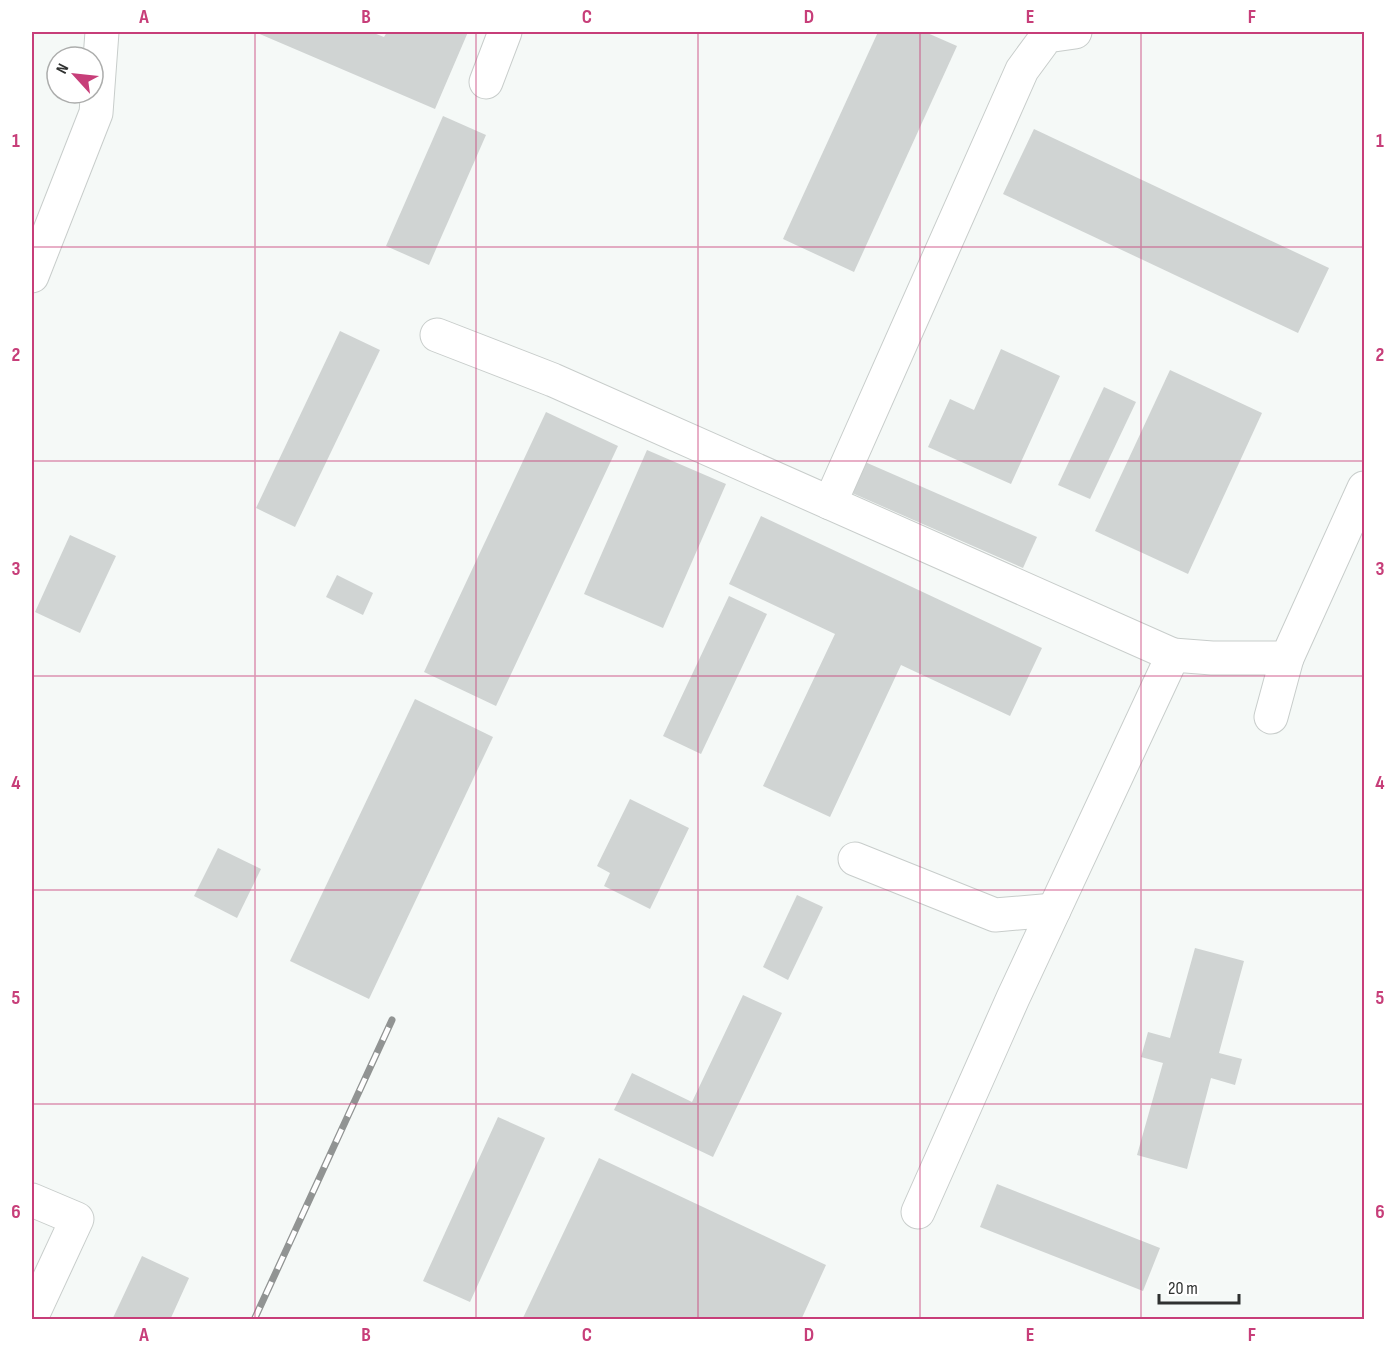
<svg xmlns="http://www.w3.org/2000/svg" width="1396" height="1351" font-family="'Sofia Sans Condensed',sans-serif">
	<rect width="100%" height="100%" fill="#f5f9f7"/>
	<g fill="#d0d4d3">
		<polygon points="255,32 371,32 384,37 387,32 468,32 435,109"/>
		<polygon points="878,32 925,32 957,46 854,272 783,239"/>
		<polygon points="443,116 486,135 429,265 386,246"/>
		<polygon points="1034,129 1329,268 1298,333 1003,194"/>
		<polygon points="340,331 380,350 295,527 256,508"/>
		<polygon points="1001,349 1060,376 1011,484 928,447 950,399 974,410"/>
		<polygon points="1170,370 1262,413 1188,574 1095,531"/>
		<polygon points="1104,387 1136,402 1090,499 1058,485"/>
		<polygon points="546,412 618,446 496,706 424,672"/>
		<polygon points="647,450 726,484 663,628 584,594"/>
		<polygon points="865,462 1037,537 1023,568 852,493"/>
		<polygon points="761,516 1042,648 1010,716 901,665 830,817 763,786 835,634 729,584"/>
		<polygon points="70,535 116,556 80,633 35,612"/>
		<polygon points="337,575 373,593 363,615 326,597"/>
		<polygon points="729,596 767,614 701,754 663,736"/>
		<polygon points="415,699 493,737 369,999 290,961"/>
		<polygon points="630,799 689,828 650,909 604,886 610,873 597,866"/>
		<polygon points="218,848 261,869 237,918 194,896"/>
		<polygon points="797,895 823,907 788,980 763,967"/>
		<polygon points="1195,948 1244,961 1219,1053 1242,1059 1235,1085 1211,1078 1187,1169 1137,1155 1163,1063 1141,1057 1148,1032 1170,1038"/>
		<polygon points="743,995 782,1013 713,1157 614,1110 632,1073 692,1102"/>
		<polygon points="498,1117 545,1138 470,1302 423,1281"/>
		<polygon points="599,1158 826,1265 801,1320 522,1320"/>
		<polygon points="997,1184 1160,1248 1143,1291 980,1227"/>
		<polygon points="142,1256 189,1278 170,1320 112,1320"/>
	</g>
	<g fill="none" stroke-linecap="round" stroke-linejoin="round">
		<g stroke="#c8cdcb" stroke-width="35">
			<g id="minor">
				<polyline points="486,82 505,32"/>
				<polyline points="32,276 96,113 102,32"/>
				<polyline points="437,335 553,380 1173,655"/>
				<polyline points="830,503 1022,70 1047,36 1075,32"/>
				<polyline points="1271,717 1287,658"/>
				<polyline points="855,859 995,915 1054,910"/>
				<polyline points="32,1200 77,1219 32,1316"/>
				<polyline points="918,1212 1013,998 1173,655 1212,658 1287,658 1364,488"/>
			</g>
		</g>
		<use href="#minor" stroke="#fff" stroke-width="33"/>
		<g stroke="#919493" stroke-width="7">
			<polyline id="rail" points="254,1320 392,1020"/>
		</g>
		<use href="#rail" stroke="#fff" stroke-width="4.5" stroke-dasharray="14" stroke-linecap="butt"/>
	</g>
	<path fill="none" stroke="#c73e79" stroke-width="1.5" stroke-opacity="0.55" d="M255,32V1320M476,32V1320M698,32V1320M920,32V1320M1141,32V1320M32,247H1364M32,461H1364M32,676H1364M32,890H1364M32,1104H1364"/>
	<rect width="1396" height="1351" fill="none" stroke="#ffffff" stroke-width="66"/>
	<g transform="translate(75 75) rotate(297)"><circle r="28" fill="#ffffff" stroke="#acadac" stroke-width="1.5"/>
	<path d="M0-4.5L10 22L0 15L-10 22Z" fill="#c73e79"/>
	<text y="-9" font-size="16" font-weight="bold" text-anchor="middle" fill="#2f3130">N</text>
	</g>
	<path d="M1159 1294v9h80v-9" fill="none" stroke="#2f3130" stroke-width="3"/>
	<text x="1168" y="1294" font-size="18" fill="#2f3130" stroke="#ffffff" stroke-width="4.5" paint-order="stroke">20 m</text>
	<rect x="33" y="33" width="1330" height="1285" fill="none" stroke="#c73e79" stroke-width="2"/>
	<g font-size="20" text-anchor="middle" font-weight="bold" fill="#c73e79">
		<text x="144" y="23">A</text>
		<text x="366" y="23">B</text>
		<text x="587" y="23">C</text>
		<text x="809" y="23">D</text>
		<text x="1030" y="23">E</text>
		<text x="1252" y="23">F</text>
		<text x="16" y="147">1</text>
		<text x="1380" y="147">1</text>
		<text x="16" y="361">2</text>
		<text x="1380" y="361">2</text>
		<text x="16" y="575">3</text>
		<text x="1380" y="575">3</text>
		<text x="16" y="789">4</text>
		<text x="1380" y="789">4</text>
		<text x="16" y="1004">5</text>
		<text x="1380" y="1004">5</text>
		<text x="16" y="1218">6</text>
		<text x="1380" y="1218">6</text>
		<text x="144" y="1341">A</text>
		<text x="366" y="1341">B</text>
		<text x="587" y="1341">C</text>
		<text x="809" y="1341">D</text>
		<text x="1030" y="1341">E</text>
		<text x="1252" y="1341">F</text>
	</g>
</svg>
